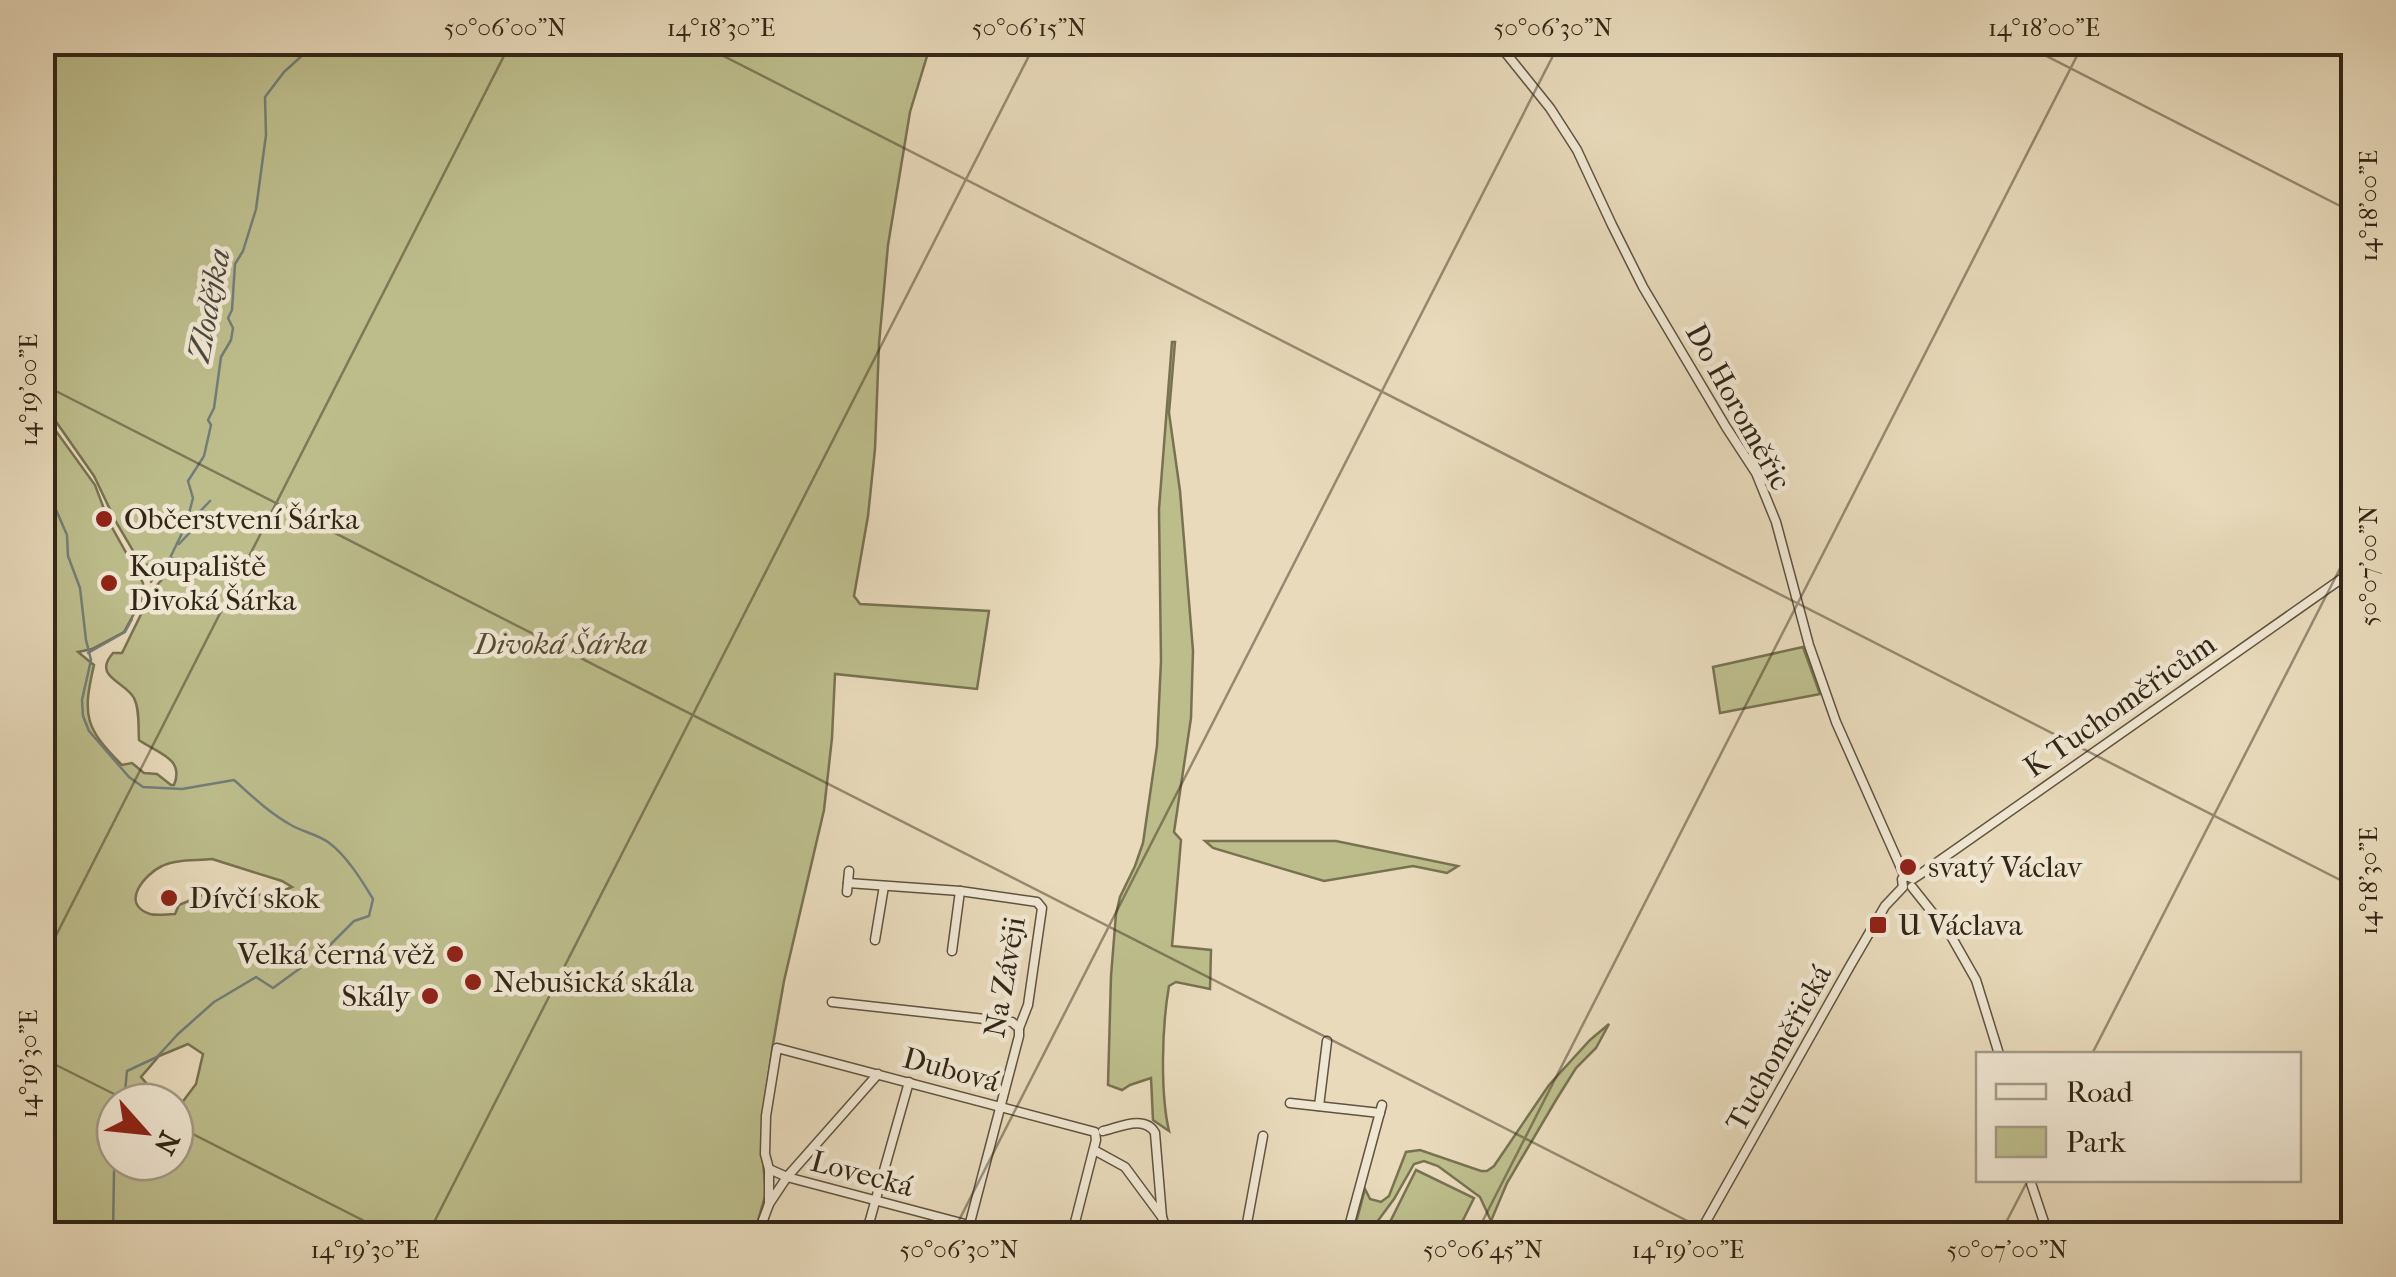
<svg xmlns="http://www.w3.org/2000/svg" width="2396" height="1277" font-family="'IM FELL French Canon',serif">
	<rect width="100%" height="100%" fill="#e8dabb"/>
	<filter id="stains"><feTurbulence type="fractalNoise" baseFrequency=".002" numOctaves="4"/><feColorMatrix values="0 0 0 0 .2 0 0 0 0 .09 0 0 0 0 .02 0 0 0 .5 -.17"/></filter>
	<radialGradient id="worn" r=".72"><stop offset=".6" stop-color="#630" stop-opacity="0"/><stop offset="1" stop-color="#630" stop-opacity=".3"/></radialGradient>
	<g fill="#bdbd8c" stroke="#787251" stroke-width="2.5" fill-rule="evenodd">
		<path d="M42,43H931L910,112L888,245L879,344L875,449L868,516L854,596L860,604L989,611L977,689L835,674L832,738L824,810L784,981L773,1044L764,1107L762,1151L766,1193L754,1234H43V413L95,485L109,522L143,583V597L124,632L92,649L78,652L94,665C82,716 85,728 122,765L132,763L144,773L157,774L171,785H174C185,758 157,753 139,740C138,727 140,710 134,698C125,681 92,677 113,653H122L153,590L179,559C166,556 155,564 142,566L116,522L94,476L43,403ZM212,859L282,881L292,887L280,892L238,898L207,893L179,905L175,914C167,914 157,916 150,914C119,904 145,874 162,866C176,859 197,861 212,859ZM188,1044L203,1054L196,1084L175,1112V1162H154L149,1168L140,1165V1162H115V1102H132L139,1087L142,1086L145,1089L147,1102H157L159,1098L141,1077L159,1056Z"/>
		<path d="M1172,342H1175L1169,413L1180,491L1193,651L1191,718L1174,832L1181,840L1172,946L1211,950L1210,989L1176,982L1169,986C1162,1026 1160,1092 1169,1131L1153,1120L1151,1078L1130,1085L1122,1090L1108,1085L1111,976L1116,914L1120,897L1135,866L1143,843L1157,746L1161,661L1159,509Z"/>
		<polygon points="1803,647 1820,694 1720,713 1713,667"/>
		<polygon points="1205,841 1336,841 1458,866 1447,873 1413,866 1324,881 1213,848"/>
		<polygon points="1609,1024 1596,1048 1576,1068 1556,1100 1507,1183 1491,1221 1480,1197 1438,1166 1424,1161 1414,1164 1394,1199 1374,1226 1372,1234 1353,1234 1365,1189 1370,1199 1381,1202 1389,1196 1406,1152 1420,1150 1481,1171 1487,1171 1494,1166 1549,1085 1590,1040"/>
		<polygon points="1416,1170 1474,1198 1456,1234 1384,1234"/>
	</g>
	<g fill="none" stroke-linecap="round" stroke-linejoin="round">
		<g stroke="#727e79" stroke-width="2.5">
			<path d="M42,489L50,496L67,535L68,556L80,588L86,640L91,660L82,700L83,716L89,731L129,777L143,787L182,789L234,780C252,796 269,813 291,825C303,832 316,834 328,842C346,855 361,879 373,899L369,916L354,921L324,951L273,988L256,977L214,1002L178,1034L157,1057L127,1071L124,1102"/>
			<polyline points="187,525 210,501"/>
			<polyline points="179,544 195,527"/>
			<polyline points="151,582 155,574 168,562 186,525 193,498 188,481 204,456 211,425 208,420 214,408 221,357 231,340 233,328 228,318 232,310 235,264 243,251 256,209 266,135 265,97 284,72 317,42"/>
			<polyline points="88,653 125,632 132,619"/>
			<polyline points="113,1234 114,1172 117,1162"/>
		</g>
		<g stroke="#60533f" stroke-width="11">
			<g id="minor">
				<polyline points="1497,42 1550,108 1577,150 1612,225 1643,287 1726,427 1756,473 1776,522 1809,645 1836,722 1905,877"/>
				<polyline points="848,883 960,891 1037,902 1042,908 1028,1005 1019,1028 1019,1036 967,1234"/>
				<polyline points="1912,887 1951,936 1976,980 1999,1054"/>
				<polyline points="847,892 849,871"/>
				<polyline points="875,940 884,886"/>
				<polyline points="952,951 960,891"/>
				<polyline points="832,1002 1012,1022 1019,1028"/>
				<polyline points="1290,1103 1380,1113"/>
				<polyline points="1319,1106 1327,1041"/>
				<path d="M1103,1131C1120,1127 1145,1115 1155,1133L1162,1217"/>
				<polyline points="1094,1150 1125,1167 1162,1217 1168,1234"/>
				<polyline points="769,1169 787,1177 1003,1234"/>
				<polyline points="2030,1180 2048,1234"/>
				<polyline points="769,1204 787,1177 878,1074"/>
				<polyline points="758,1234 769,1204 769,1169 765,1154 766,1116 777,1048 1095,1132 1096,1140 1072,1234"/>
				<polyline points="866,1234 909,1082"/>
				<polyline points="1245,1234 1263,1136"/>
				<polyline points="1347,1234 1382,1105"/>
				<polyline points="1699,1234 1850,966 1885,906 1903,887 1902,879 1907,876 1913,879 1919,875 2354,570"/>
			</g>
		</g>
		<use href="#minor" stroke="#f0e7d3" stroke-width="8"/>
	</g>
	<path fill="none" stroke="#322616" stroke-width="2.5" stroke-opacity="0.45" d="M696,42L2354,887M2019,42L2354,213M42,384L1713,1234M42,963L511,42M2092,1054L2354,541M42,1058L130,1102M175,1125L390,1234M428,1234L1036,42M952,1234L1560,42M1476,1234L2084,42M2000,1234L2028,1180"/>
	<g fill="#8f2418" stroke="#f0e7d3" stroke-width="4">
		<circle cx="104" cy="519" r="10"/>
		<circle cx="109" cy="583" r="10"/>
		<circle cx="1908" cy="867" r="10"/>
		<circle cx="169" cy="898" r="10"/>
		<rect x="1868" y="915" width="20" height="20" rx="5"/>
		<circle cx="455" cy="954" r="10"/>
		<circle cx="473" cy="982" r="10"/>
		<circle cx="430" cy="996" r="10"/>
	</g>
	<g text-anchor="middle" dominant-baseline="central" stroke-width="9" stroke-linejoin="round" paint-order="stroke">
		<g font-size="30" fill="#322616" stroke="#f0e7d3">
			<text transform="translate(1738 407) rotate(61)">Do Horoměřic</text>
			<text transform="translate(2120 706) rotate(-35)">K Tuchoměřicům</text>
			<text transform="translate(1005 977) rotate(-80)">Na Závěji</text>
			<text transform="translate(1779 1048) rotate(-61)">Tuchoměřická</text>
			<text transform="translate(951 1070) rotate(15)">Dubová</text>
			<text transform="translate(862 1174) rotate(15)">Lovecká</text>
		</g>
		<g font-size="30" fill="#322616" stroke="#f0e7d3" text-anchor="start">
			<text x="124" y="519">Občerstvení Šárka</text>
			<text x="129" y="566">Koupaliště<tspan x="129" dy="34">Divoká Šárka</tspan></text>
			<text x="1928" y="867">svatý Václav</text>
			<text x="189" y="898">Dívčí skok</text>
			<text x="1898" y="925">U Václava</text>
			<text x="435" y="954" text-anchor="end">Velká černá věž</text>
			<text x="493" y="982">Nebušická skála</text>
			<text x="410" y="996" text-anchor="end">Skály</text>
		</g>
		<g font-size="30" font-style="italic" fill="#554c34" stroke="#f0e7d3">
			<text x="561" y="644">Divoká Šárka</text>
		</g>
		<g font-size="32" font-style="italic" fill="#4c4a3f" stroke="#f0e7d3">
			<text transform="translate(209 305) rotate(-79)">Zlodějka</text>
		</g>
	</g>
	<rect width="2396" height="1277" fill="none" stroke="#e8dabb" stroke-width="110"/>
	<rect x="1976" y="1052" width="325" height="130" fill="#f0e7d3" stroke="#a49a87" stroke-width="2.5"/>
	<rect x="1996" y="1084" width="50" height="15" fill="#f0e7d3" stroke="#a49a87" stroke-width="2.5"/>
	<text x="2066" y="1102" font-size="30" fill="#322616">Road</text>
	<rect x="1996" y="1127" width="50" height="30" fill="#bdbd8c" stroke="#a49a87" stroke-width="2.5"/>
	<text x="2066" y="1152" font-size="30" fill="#322616">Park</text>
	<g transform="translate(145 1132) rotate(117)"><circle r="48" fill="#f0e7d3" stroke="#a49a87" stroke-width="2.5"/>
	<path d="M0-8L18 38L0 25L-18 38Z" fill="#8f2418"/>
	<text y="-15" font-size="28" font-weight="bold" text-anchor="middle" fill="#322616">N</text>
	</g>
	<rect x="55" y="55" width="2286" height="1167" fill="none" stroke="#322616" stroke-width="4"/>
	<g font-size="25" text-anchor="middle" fill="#322616">
		<text x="505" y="36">50°06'00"N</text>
		<text x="721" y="36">14°18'30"E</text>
		<text x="1029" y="36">50°06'15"N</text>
		<text x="1553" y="36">50°06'30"N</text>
		<text x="2044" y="36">14°18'00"E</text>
		<text transform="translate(2368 206) rotate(-90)" y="9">14°18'00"E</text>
		<text transform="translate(28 390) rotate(-90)" y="9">14°19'00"E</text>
		<text transform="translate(2368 566) rotate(-90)" y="9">50°07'00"N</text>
		<text transform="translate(2368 881) rotate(-90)" y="9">14°18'30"E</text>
		<text transform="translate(28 1064) rotate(-90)" y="9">14°19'30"E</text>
		<text x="365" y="1258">14°19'30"E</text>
		<text x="959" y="1258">50°06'30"N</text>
		<text x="1483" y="1258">50°06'45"N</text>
		<text x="1688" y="1258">14°19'00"E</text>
		<text x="2007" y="1258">50°07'00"N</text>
	</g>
	<rect width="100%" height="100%" filter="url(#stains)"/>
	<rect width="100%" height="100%" fill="url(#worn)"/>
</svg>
